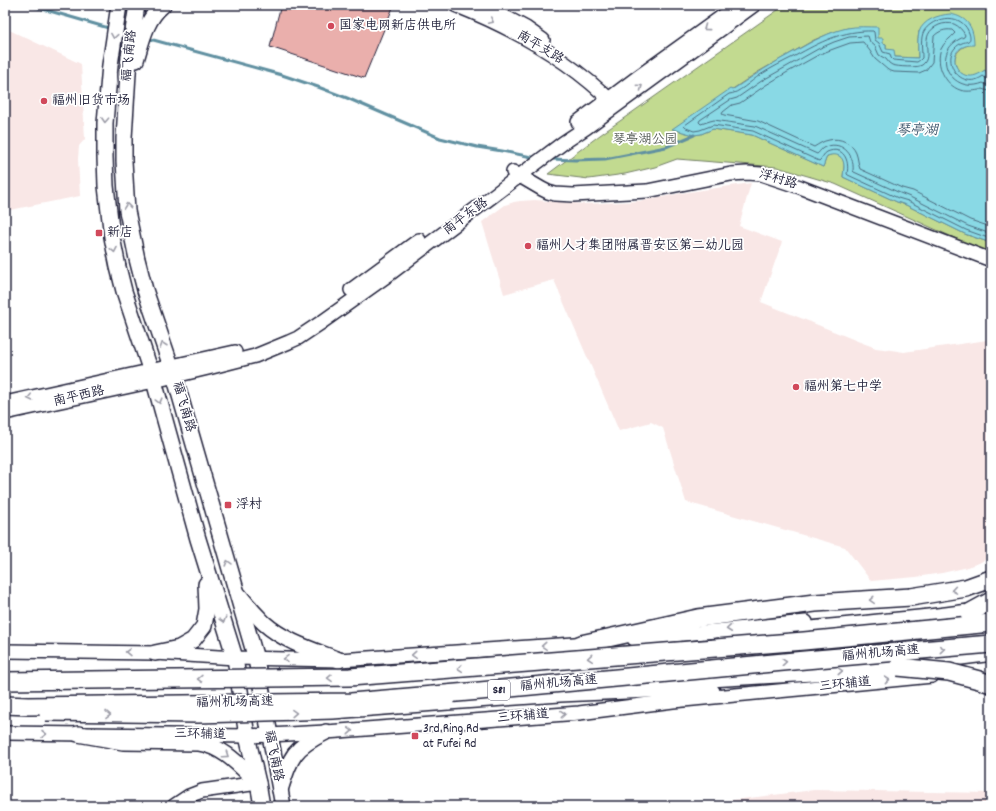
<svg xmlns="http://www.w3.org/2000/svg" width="996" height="811" font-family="Dekko,'LXGW WenKai TC',sans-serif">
	<rect width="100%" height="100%" fill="#fff"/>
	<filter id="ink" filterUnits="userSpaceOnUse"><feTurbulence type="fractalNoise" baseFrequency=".025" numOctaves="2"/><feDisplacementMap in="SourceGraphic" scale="8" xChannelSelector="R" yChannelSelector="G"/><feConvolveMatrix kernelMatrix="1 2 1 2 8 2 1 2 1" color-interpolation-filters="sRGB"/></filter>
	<g filter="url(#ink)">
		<g fill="#f9e7e6">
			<polygon points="5,28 81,64 85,139 79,146 78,159 80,196 5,211"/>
			<polygon points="751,183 739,226 782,242 761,302 860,342 876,348 891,350 904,352 981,341 991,339 991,556 979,563 964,568 942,573 916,577 871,581 845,547 686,502 663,428 651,422 619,431 554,280 504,294 482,222 505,205 514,202 520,201 535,200 584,204 639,201 658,198 682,193"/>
			<polygon points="814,790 991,793 991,806 685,806"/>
		</g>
		<path fill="#c2da90" stroke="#727e66" d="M785,5H991V78L985,70C982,72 979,75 976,76C958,82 943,54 968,45L919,31L918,39V58L895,57L886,49V44H883L878,38L848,28L831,33L814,40L758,72L673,129L694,135L701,134L713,129L752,135L823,167L827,156C828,156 833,154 833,154C841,154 845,161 844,168C844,171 843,174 843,177L897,202L906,205L967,235L991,243V253L970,245L835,184L777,167L677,159L655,167L625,174L589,179L548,174L600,135Z"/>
		<path fill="#89d9e5" stroke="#6090a1" d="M950,14C968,17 974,28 974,45C943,44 954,83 976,75C979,74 982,72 985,70L991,78V243L965,234L906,205L897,202L843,177C843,174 844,170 844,167C844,155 836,153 827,156L823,167L752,135L713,129L701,134L694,135L672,129L730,89L732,90C753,76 774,62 797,50C813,41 829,32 847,28C857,26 868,27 878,27V38H883V43L886,44V49L894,50L895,57L918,58C918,50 917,41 919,32C923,20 938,15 950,14Z"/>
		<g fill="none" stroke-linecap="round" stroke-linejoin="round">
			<g stroke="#4b6b7f" stroke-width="1">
				<path d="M991,80H988L983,76C982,77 980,78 978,79C963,85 949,71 951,56C952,50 957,45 962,43C964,42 967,42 968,41C971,40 970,36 969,33C963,16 944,15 931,24C928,26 926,28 924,31C920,38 922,49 922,58L920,60L917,62L893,60L891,58L890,54L883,52L879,43L875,40L874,32L873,31C843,30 820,42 795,56C783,62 771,68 760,75C751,81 738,94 729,94L685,125L684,126L686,128L694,131L700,130L713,125L753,131L819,161C822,159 823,154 827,152C843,145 850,160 847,174L848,175L898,198L908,201L966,230L991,239"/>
				<path d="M991,85H987L983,83C950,96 928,51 964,37L965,35C963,31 959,26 954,24C950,23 943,23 939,25C916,35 935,56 922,65C917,68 898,67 892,65L889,63L886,59L879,55L875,46L870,42L868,36L849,37L834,42L818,49L763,80L737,98L730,100L700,120L699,122L701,124L710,121L714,120L755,126L817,154C819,153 820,150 823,148C840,139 855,153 853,171L854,172L900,193L910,197L968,226L991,234"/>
				<path d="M991,91C988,91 985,90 982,89C981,89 980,90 979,90C973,91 966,92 960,90C945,85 935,64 941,49C944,42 951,38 955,33L952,30C945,29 939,31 934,36L932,62L926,70L919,73L894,72L888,70L875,59L870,51L863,42L850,43L836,48L820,54L786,73L766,85L740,103L732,105L723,112L722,114L724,115L758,121L814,147C819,144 823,141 829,140C840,137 852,143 856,153C858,158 858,164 860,169L902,188L913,191L970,220L991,227"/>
			</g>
			<g stroke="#6090a1" stroke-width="3">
				<polyline points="29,5 112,29"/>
				<polyline points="146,38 282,75 318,87 347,98 440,138 477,147 502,151 537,158"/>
				<polyline points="551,159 575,160 605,159 666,147 694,135"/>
			</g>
		</g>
		<polygon fill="#eaafac" stroke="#22223b" points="281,5 394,5 364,78 270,47"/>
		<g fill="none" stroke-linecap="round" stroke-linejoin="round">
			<g stroke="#22223b" stroke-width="16">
				<g id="secondary">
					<path d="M455,5C513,28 569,59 614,104"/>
					<polyline points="483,5 526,28 543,40"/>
					<polyline points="578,122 638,77 738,5"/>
					<polyline points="513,172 542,189 548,192 555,194 573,195 647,191 731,174 747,173 761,174 800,187 991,260"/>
					<polyline points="351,290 419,240"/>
					<polyline points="5,403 235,352"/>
					<polyline points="5,413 154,381 208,368 255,356 289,342 298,338 322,322 388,275 563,143 587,127 754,5"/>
					<polyline points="634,639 806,622"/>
					<polyline points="5,651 155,653 235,658 339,660 589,643"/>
					<polyline points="959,673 991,669"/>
					<polyline points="448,703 560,695 693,689 713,691"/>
					<polyline points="5,733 247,736 269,735 326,732 579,713 673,701 840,685 932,676"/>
					<polyline points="174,806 189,796 202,791 258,783"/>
				</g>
			</g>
			<g stroke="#22223b" stroke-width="18">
				<g id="primary">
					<polyline points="119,5 110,65 105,123 105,157 106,186 112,237 118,267 124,291 154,381 198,539 235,658 247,736 258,783 262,806"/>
					<polyline points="137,5 129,57 124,138 124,161 127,211 137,259 145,290 174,375 256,659 283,806"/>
					<path d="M136,60C142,40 146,19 163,5"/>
					<path d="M239,595C247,605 255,614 264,623C285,642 313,650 339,660"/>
					<polyline points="155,653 179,648 193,640 204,626 207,609 206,584"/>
					<path d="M78,734L123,742L199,743C223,746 241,767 258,783"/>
					<path d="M280,790C291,756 293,748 326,732"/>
				</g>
			</g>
			<g stroke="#22223b" stroke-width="20">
				<g id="highway">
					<path d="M727,640C807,628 889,624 969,613"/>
					<polyline points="581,644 698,618 815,603 911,597 966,588 991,579"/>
					<polyline points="660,681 898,667"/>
				</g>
			</g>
			<use href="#secondary" stroke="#fff" stroke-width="13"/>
			<use href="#primary" stroke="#fff" stroke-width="15"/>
			<use href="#highway" stroke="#fff" stroke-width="17"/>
			<g stroke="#22223b" stroke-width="4.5">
				<polyline id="rail" points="840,806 893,805 921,806"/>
			</g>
			<use href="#rail" stroke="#fff" stroke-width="3" stroke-dasharray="9" stroke-linecap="butt"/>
			<g stroke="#22223b" stroke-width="16" stroke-linecap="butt">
				<polyline id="secondary-bridge" points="46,714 198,716 333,712 448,703"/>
			</g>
			<g stroke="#22223b" stroke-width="20" stroke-linecap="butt">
				<g id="highway-bridge">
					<polyline points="969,613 991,601"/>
					<polyline points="898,667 949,672 979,680 991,684"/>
					<polyline points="5,681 350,677 804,641 991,623"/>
					<polyline points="5,705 28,706 351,702 480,691 805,660 991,644"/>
				</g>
			</g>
			<use href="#secondary-bridge" stroke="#fff" stroke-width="13"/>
			<use href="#highway-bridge" stroke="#fff" stroke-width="17"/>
		</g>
		<defs><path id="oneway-chevron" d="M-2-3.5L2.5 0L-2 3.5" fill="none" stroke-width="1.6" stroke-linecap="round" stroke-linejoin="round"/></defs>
		<g stroke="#9c9ca7">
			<use href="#oneway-chevron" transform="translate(491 21) rotate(26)"/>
			<use href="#oneway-chevron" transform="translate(706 28) rotate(144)"/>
			<use href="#oneway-chevron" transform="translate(114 36) rotate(99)"/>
			<use href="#oneway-chevron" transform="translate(640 87) rotate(-36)"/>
			<use href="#oneway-chevron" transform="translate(105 120) rotate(93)"/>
			<use href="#oneway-chevron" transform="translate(127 206) rotate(-96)"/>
			<use href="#oneway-chevron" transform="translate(114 250) rotate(79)"/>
			<use href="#oneway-chevron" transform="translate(163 345) rotate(-109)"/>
			<use href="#oneway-chevron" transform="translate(30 398) rotate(167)"/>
			<use href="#oneway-chevron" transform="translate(159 401) rotate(75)"/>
			<use href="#oneway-chevron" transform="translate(228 563) rotate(-106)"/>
			<use href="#oneway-chevron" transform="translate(954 590) rotate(171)"/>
			<use href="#oneway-chevron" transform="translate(872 600) rotate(176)"/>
			<use href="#oneway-chevron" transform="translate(223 620) rotate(73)"/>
			<use href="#oneway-chevron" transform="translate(729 629) rotate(174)"/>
			<use href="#oneway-chevron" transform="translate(544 646) rotate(176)"/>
			<use href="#oneway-chevron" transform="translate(942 649) rotate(-5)"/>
			<use href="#oneway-chevron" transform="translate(128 652) rotate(-179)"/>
			<use href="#oneway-chevron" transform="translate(414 655) rotate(176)"/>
			<use href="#oneway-chevron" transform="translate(590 658) rotate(175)"/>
			<use href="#oneway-chevron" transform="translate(286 659) rotate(-179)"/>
			<use href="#oneway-chevron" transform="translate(784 662) rotate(-5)"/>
			<use href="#oneway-chevron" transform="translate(460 668) rotate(175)"/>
			<use href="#oneway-chevron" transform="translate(840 671) rotate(-3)"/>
			<use href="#oneway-chevron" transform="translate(330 678) rotate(179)"/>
			<use href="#oneway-chevron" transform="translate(200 679) rotate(179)"/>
			<use href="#oneway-chevron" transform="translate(887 680) rotate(-6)"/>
			<use href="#oneway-chevron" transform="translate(294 713) rotate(-2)"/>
			<use href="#oneway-chevron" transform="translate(563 714) rotate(-5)"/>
			<use href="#oneway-chevron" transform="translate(108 715) rotate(1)"/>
			<use href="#oneway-chevron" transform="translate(350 731) rotate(-4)"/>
			<use href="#oneway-chevron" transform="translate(44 734)"/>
			<use href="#oneway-chevron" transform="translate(226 755) rotate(34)"/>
		</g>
	</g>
	<g fill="#d1495b" stroke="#fff" stroke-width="1.5">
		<circle cx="331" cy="26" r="4"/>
		<circle cx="44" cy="101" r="4"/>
		<rect x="95" y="229" width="8" height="8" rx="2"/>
		<circle cx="528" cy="246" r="4"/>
		<circle cx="796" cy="387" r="4"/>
		<rect x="224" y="501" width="8" height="8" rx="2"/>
		<rect x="411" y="732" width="8" height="8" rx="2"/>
	</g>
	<g text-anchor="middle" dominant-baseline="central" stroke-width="3.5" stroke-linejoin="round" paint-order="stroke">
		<rect fill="#fff" stroke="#646476" stroke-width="1" x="488" y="680" width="22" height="20" rx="3"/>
		<g font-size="12" font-weight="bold" fill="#22223b">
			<text x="499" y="690">S81</text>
		</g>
		<g font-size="13" fill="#22223b" stroke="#fff" text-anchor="start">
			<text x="339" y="26">国家电网新店供电所</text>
			<text x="52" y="101">福州旧货市场</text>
			<text x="107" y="233">新店</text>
			<text x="536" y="246">福州人才集团附属晋安区第二幼儿园</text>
			<text x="804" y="387">福州第七中学</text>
			<text x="236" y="505">浮村</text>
			<text x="423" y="729">3rd Ring Rd<tspan x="423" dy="15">at Fufei Rd</tspan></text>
		</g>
		<g font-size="13" fill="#22223b" stroke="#fff">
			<text transform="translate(540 48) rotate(31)">南平支路</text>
			<text transform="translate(130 56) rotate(-84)">福飞南路</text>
			<text transform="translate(778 180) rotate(17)">浮村路</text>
			<text transform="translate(466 217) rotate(-37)">南平东路</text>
			<text transform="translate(79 397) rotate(-13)">南平西路</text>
			<text transform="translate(183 407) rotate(74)">福飞南路</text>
			<text transform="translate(881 654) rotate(-5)">福州机场高速</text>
			<text transform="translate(559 684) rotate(-5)">福州机场高速</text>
			<text transform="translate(845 685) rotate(-6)">三环辅道</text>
			<text transform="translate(235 703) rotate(-1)">福州机场高速</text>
			<text transform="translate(523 717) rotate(-5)">三环辅道</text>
			<text transform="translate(200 735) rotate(1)">三环辅道</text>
			<text transform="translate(273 756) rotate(79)">福飞南路</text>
		</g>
		<g font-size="13" fill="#525954" stroke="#fff">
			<text x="645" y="140">琴亭湖公园</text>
		</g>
		<g font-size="14" font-style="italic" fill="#41596e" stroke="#fff">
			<text x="917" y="131">琴亭湖</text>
		</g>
	</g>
	<rect width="996" height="811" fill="none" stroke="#fff" stroke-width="20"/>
	<rect x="10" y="10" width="976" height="791" fill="none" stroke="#22223b" stroke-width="1.5" filter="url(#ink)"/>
</svg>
